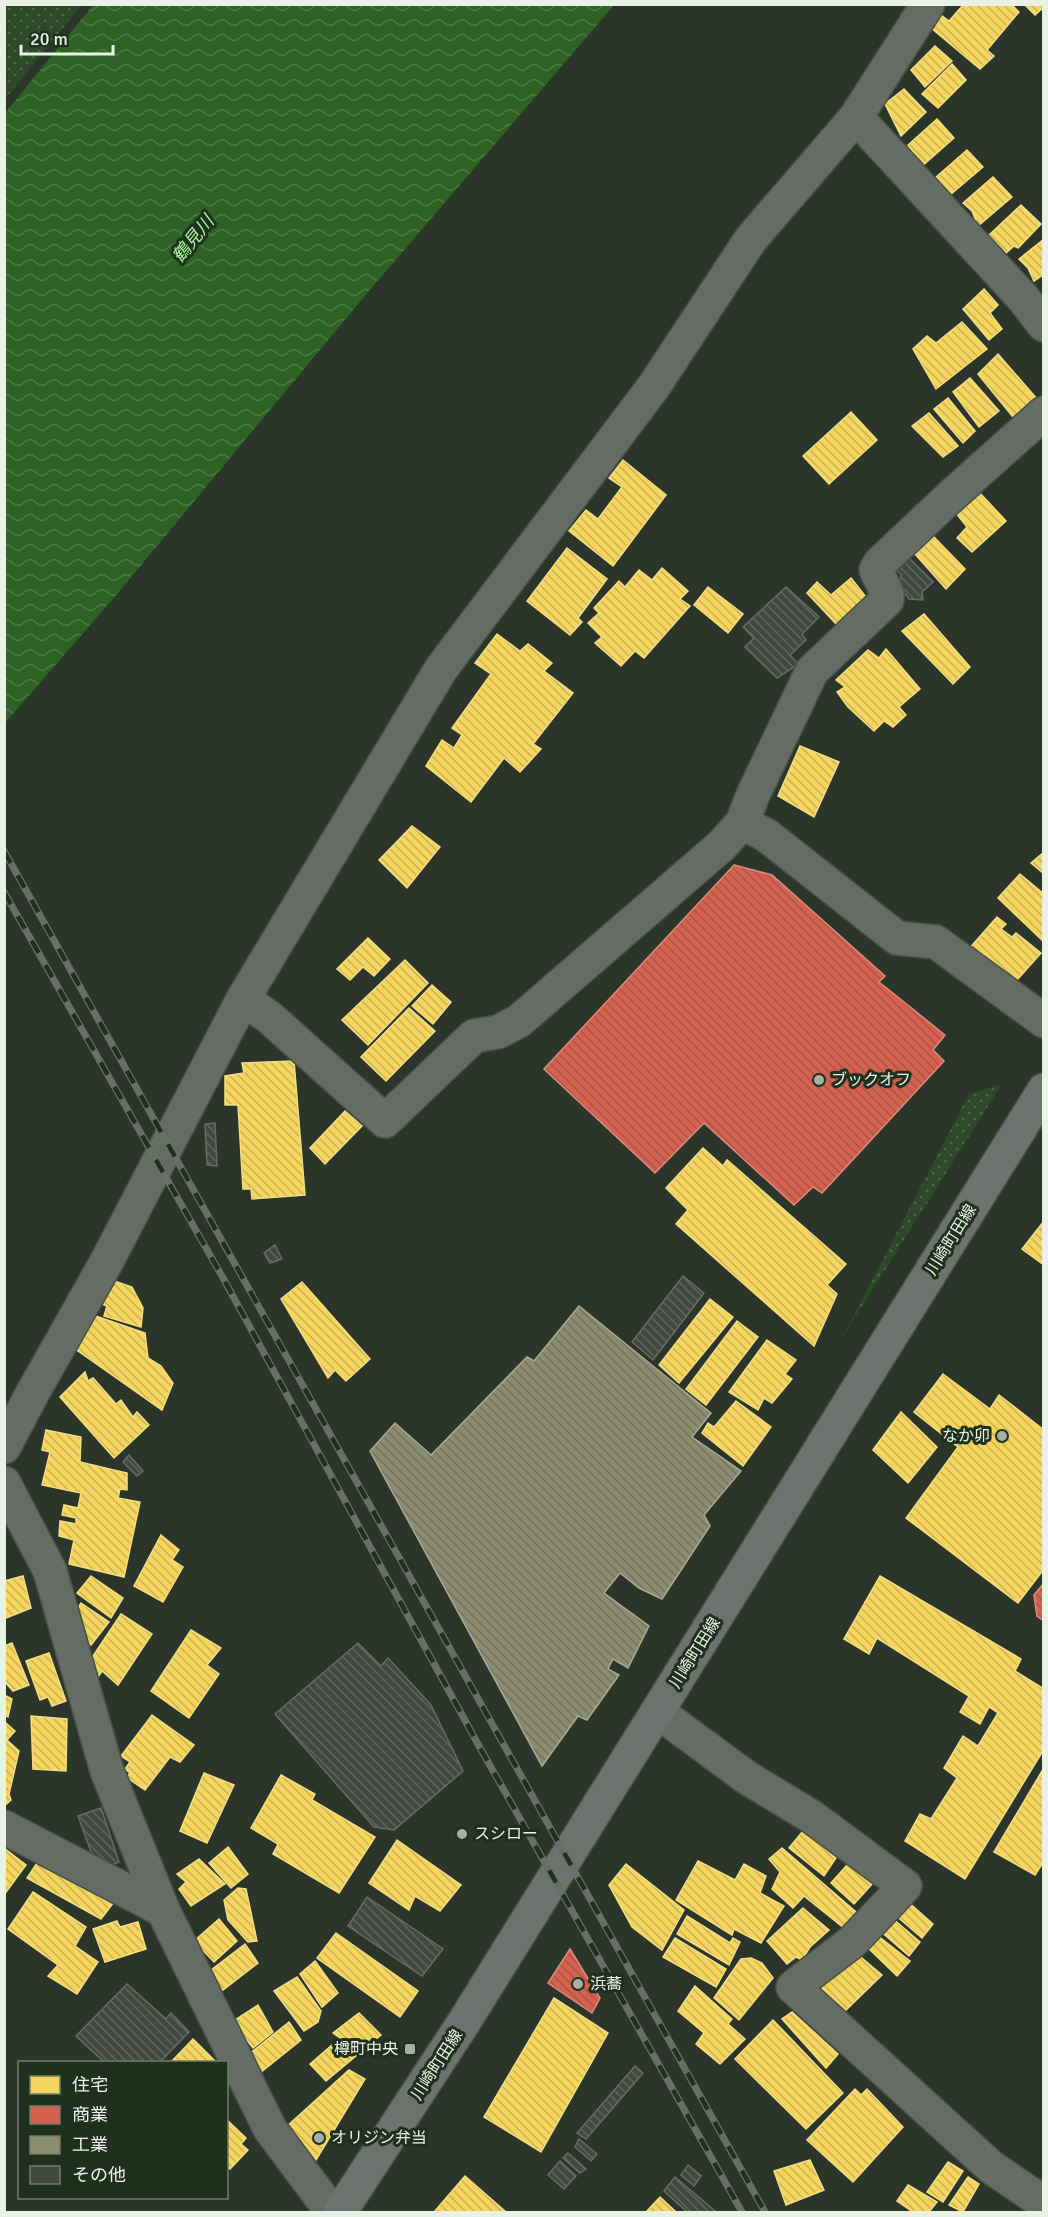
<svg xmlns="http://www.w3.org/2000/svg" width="1048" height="2217" font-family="Signika,'Noto Sans JP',sans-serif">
	<defs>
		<pattern id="grass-dots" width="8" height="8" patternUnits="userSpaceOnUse" patternTransform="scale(1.5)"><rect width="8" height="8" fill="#2c4a27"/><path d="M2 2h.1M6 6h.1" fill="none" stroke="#4b6546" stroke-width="1.8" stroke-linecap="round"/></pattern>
		<pattern id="water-waves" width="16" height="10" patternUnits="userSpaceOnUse" patternTransform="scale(1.5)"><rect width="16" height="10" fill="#2d6224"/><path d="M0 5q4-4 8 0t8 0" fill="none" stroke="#4b7944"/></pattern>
		<pattern id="homes-back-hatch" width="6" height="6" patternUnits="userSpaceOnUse" patternTransform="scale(1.5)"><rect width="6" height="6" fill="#f6d55c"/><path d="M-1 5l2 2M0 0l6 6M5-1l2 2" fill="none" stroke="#cab256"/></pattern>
		<pattern id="shops-back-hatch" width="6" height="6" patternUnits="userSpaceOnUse" patternTransform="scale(1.5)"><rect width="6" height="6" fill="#d6604d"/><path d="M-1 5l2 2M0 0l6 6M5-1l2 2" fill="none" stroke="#a4584a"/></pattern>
		<pattern id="industry-back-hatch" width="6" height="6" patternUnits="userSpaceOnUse" patternTransform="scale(1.5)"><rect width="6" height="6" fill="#8c8c6e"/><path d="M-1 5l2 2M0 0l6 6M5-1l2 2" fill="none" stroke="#747560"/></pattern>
		<pattern id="building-back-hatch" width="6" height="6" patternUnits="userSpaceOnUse" patternTransform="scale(1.5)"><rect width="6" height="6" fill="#41493f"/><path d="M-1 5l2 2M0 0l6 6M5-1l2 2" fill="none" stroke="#5c645b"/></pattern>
	</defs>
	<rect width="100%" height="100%" fill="#2c352a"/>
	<g fill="url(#grass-dots)">
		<polygon points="5,4 82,5 5,99 4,5"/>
		<polygon points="1002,1084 842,1338 969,1094"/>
	</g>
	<polygon fill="url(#water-waves)" points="93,5 614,5 369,291 117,594 5,723 5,113"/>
	<g fill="url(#homes-back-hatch)" stroke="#f2de85" stroke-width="1.5">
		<polygon points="964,4 1011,4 1019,12 987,50 994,56 980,69 931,28 941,15 949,21"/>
		<polygon points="1024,4 1044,4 1044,7 1035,15"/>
		<polygon points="935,46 952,61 925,87 911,70"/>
		<polygon points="952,64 966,80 938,108 922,94"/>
		<polygon points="904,89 926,112 901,136 885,104"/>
		<polygon points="937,119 954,138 922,166 908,145"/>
		<polygon points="967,150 983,167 950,195 935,178"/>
		<polygon points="993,177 1012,197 978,226 972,211 963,203"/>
		<polygon points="1021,205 1041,224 1018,248 1014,246 1005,254 988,236"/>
		<polygon points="1044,239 1044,274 1034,281 1028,268 1019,259"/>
		<polygon points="984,289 998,305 990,313 1002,329 989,340 963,309"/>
		<polygon points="962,322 987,349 936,389 913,349 927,336 936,343"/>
		<polygon points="998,354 1037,399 1013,417 978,374"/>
		<polygon points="970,378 999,411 979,427 953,392"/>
		<polygon points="948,398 975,431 963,443 934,409"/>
		<polygon points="851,412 877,440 829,484 803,456"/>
		<polygon points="929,413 958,446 943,457 912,426"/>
		<polygon points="623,460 666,495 613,566 569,531 586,510 598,519 622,487 609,478"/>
		<polygon points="978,491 1006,521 972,552 957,538 967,527 956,513"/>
		<polygon points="934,537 965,569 946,589 915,554"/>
		<polygon points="567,548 607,579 578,618 582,622 570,635 527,601"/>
		<polygon points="662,568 688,591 680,599 690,606 644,658 635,651 621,666 595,643 602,637 588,623 599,613 594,608 619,581 625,587 639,570 652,580"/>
		<polygon points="851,578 869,601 838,626 807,593 817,582 831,595"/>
		<polygon points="708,587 743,614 728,633 694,605"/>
		<polygon points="924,614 970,667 953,684 902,631"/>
		<polygon points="497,634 520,651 528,644 552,663 544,671 573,693 533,744 541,749 520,772 504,758 471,802 426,766 442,740 454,748 462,735 452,728 491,674 475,663"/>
		<polygon points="886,649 920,689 899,707 906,715 893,727 884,721 874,731 848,707 837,692 845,687 836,680 868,650 879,658"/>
		<polygon points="800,746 839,762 814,817 778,796"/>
		<polygon points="412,826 440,847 407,888 379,860"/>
		<polygon points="1044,852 1044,874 1031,863"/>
		<polygon points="1020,874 1044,894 1043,941 998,898"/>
		<polygon points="997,917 1006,924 1001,929 1012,937 1016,933 1041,953 1009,989 968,950"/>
		<polygon points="368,938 390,959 374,976 363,967 350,980 337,969"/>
		<polygon points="405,960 428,983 368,1045 342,1020"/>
		<polygon points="432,985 451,1002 433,1024 412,1006"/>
		<polygon points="409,1008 435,1031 386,1081 361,1057"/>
		<polygon points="294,1061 305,1195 252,1199 251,1189 243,1189 238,1105 225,1105 225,1076 244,1073 242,1063"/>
		<polygon points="345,1111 362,1126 325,1164 310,1148"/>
		<polygon points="703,1148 723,1166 727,1160 846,1264 827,1285 837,1294 814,1346 676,1224 688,1210 666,1188"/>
		<polygon points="1044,1221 1044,1265 1022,1249"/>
		<polygon points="103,1277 132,1287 143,1308 141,1327 104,1316 107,1306 94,1301"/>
		<polygon points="302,1282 370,1359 346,1381 335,1370 328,1378 281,1299"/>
		<polygon points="710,1299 733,1317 679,1383 659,1365"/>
		<polygon points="90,1314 145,1333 148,1358 161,1366 173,1383 162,1410 71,1346"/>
		<polygon points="737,1321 758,1337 706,1405 686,1389"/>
		<polygon points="767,1340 796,1360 785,1374 792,1379 772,1403 764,1398 758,1410 729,1392"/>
		<polygon points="85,1372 88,1381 93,1378 116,1404 121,1400 133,1417 137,1412 149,1425 114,1458 60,1397"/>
		<polygon points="943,1374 990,1409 999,1395 1044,1430 1044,1569 1018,1603 906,1518 958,1447 914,1412"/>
		<polygon points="736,1401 771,1427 743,1466 702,1433 708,1423 714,1427"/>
		<polygon points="901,1412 937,1447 908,1483 873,1450"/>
		<polygon points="46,1430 81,1437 80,1462 127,1473 127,1490 120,1489 118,1498 140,1502 124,1577 69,1564 74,1540 59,1536 60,1521 76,1524 76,1518 62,1515 64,1505 78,1508 81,1493 42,1485 50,1452 42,1450"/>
		<polygon points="161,1535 179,1550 172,1560 183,1567 163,1602 134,1586"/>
		<polygon points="23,1576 31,1608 6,1618 4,1614 4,1581"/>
		<polygon points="91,1576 123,1598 111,1618 77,1593"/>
		<polygon points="880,1576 1021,1659 1015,1671 1044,1689 1044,1749 965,1879 905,1841 920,1814 931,1819 957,1778 944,1768 963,1736 978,1746 998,1713 989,1707 980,1724 960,1712 969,1696 877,1638 869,1654 844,1639"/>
		<polygon points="81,1603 109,1622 91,1645 74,1636 69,1621"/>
		<polygon points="121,1614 152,1634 118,1685 102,1671 98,1677 85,1668"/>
		<polygon points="191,1630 221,1648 207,1665 219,1674 189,1718 151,1691"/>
		<polygon points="12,1643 29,1685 13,1691 4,1681 4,1646"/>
		<polygon points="49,1653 66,1701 52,1706 48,1697 40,1700 26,1661"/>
		<polygon points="4,1695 12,1699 8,1717 4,1715"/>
		<polygon points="152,1715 194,1745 180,1762 170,1757 145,1790 126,1777 130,1773 125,1769 130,1762 121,1756"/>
		<polygon points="31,1716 67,1719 66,1771 33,1769"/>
		<polygon points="6,1723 15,1731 7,1740 19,1751 9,1794 11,1800 4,1806"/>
		<polygon points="1042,1771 1044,1861 1035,1875 994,1852"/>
		<polygon points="204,1773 234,1785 207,1843 180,1831"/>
		<polygon points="281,1775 315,1794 312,1800 375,1837 339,1893 273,1854 278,1844 251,1828"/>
		<polygon points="803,1831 836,1858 824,1876 789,1848"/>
		<polygon points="397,1840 461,1885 440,1911 415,1896 409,1910 369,1883"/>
		<polygon points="228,1847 248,1874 231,1888 209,1863"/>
		<polygon points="4,1848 26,1865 4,1895"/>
		<polygon points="782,1848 856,1912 845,1929 804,1896 793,1908 772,1889 780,1872 769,1859"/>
		<polygon points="199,1859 225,1884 191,1906 179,1889 186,1882 177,1874"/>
		<polygon points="698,1861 735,1880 744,1864 766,1876 760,1893 784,1906 761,1943 734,1929 732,1935 676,1900"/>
		<polygon points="37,1863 114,1902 101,1919 27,1878"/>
		<polygon points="626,1864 684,1910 662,1950 632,1927 609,1885"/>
		<polygon points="848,1864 873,1883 854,1904 831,1883"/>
		<polygon points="238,1888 246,1889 257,1941 248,1942 228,1920 224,1900"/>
		<polygon points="33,1892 86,1927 75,1946 98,1962 77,1994 48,1976 58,1965 8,1929"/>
		<polygon points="906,1900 933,1924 922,1938 894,1914"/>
		<polygon points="803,1908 829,1930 810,1947 802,1960 796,1957 787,1964 767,1941"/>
		<polygon points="687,1916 730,1943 733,1938 740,1942 729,1965 677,1934"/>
		<polygon points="891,1917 920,1942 909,1956 879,1930"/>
		<polygon points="219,1919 237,1941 214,1962 194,1941"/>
		<polygon points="117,1921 120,1927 138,1922 146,1949 105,1962 93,1929"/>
		<polygon points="336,1933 418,1991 400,2017 317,1958"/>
		<polygon points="877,1935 910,1961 897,1976 867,1947"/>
		<polygon points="675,1938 726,1969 716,1987 663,1957"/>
		<polygon points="245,1944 258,1963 218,1994 206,1974"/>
		<polygon points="856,1953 882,1975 844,2012 816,1987 830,1971 837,1975"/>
		<polygon points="751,1958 762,1963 773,1978 739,2020 714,1998 741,1959"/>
		<polygon points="315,1961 338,1993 322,2007 300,1974"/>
		<polygon points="297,1977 321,2011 318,2022 304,2031 274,1991"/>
		<polygon points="695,1986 732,2019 728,2024 745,2039 720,2064 696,2044 704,2033 678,2011"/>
		<polygon points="554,1998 608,2033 541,2152 484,2117"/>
		<polygon points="258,2005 273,2032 253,2048 232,2022"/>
		<polygon points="792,2012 838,2054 826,2068 782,2019"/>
		<polygon points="359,2013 381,2035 326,2081 310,2064 340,2038 333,2033"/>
		<polygon points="773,2020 843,2093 806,2129 735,2059"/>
		<polygon points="289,2022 301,2040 255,2077 243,2059"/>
		<polygon points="193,2039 216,2062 171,2062"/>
		<polygon points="349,2070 365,2079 316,2160 285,2128"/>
		<polygon points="855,2089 861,2095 867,2089 903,2127 853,2182 807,2140"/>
		<polygon points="226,2119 246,2138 241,2144 248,2150 230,2169 226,2166"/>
		<polygon points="810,2160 824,2190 786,2205 774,2171"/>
		<polygon points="948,2162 963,2171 943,2202 927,2192"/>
		<polygon points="465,2176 506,2212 434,2212"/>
		<polygon points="968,2177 979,2184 963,2212 949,2205"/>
		<polygon points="908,2185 937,2202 929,2212 913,2212 897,2201"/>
		<polygon points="660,2197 676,2212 646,2212"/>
	</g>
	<g fill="url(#shops-back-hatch)" stroke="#db8c7b" stroke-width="1.5">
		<polygon points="734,865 772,875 885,976 879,982 945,1035 933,1050 944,1061 822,1193 813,1187 794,1205 704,1123 655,1173 544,1069"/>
		<polygon points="1044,1583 1044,1621 1037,1616 1034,1595"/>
		<polygon points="570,1949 600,1998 592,2013 548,1983"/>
	</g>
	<polygon fill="url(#industry-back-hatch)" stroke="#a8ab92" stroke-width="1.5" points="579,1306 711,1413 692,1437 741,1471 704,1515 710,1526 662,1599 639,1588 620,1573 604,1593 649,1626 628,1668 613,1659 608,1669 619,1675 587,1720 578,1716 542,1766 370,1451 395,1423 431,1455 527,1357 534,1361"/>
	<g fill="url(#building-back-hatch)" stroke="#656d63" stroke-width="1.5">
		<polygon points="908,557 933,582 922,592 923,600 909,599 900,587 901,574 894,568"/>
		<polygon points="786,587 819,617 802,634 806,640 790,655 798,664 777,678 745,647 754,638 743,627"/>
		<polygon points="215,1123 217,1166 207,1165 205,1124"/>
		<polygon points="275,1245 282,1259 270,1263 264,1253"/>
		<polygon points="683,1276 704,1293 653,1360 632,1342"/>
		<polygon points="129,1455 143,1471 137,1476 123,1462"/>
		<polygon points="358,1643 381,1666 388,1658 431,1705 463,1771 394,1830 374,1827 275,1714"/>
		<polygon points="101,1808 119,1862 98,1871 78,1816"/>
		<polygon points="367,1897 443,1949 422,1976 348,1926"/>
		<polygon points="127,1984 166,2019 171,2013 189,2032 160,2062 104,2062 76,2036"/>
		<polygon points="635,2066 643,2073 586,2139 577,2133"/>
		<polygon points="579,2139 597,2154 591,2161 575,2147"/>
		<polygon points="568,2153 586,2169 580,2173 563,2158"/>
		<polygon points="560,2161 576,2176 564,2189 548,2175"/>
		<polygon points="688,2165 701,2176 694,2186 681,2175"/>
		<polygon points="675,2177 715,2211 716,2212 687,2212 664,2191"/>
	</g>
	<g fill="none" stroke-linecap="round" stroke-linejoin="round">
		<g stroke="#475046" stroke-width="36">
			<g id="minor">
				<polyline points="856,117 1023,298 1044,325"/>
				<polyline points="742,823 753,795 812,671 887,600 887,593 876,570 880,563 949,498 1044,413"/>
				<polyline points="243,999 269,1017 385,1121 474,1036 498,1032 519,1021 721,846 742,823 766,835 897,938 936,942 1044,1021"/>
				<polyline points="4,1447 32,1394 107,1261 243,999 441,669 654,386 751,239 856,117 928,4"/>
				<polyline points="4,1483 50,1571 107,1771 163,1910 270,2129 332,2212"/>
				<polyline points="658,1712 746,1777 812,1817 905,1886 852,1942 793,1987 991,2167 1044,2203"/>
				<polyline points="4,1827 163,1910"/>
			</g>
		</g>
		<g stroke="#475046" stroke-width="36">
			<polyline id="major" points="340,2212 464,2022 1044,1090"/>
		</g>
		<use href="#minor" stroke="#656c63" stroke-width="33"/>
		<use href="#major" stroke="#6d726f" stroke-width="33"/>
		<g stroke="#686f66" stroke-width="7">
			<g id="rail">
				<polyline points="4,851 765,2212"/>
				<polyline points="4,892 223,1278 479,1746 742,2212"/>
			</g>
		</g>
		<use href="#rail" stroke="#1f301c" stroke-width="4.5" stroke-dasharray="14" stroke-linecap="butt"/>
	</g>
	<g fill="#a6b0a4" stroke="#1f301c" stroke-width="2">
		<circle cx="819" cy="1080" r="6"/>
		<circle cx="1002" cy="1436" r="6"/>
		<circle cx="462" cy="1834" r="6"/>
		<circle cx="578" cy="1984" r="6"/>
		<rect x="404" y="2043" width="12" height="12" rx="3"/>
		<circle cx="319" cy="2138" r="6"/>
	</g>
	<g text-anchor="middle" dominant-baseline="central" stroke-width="6" stroke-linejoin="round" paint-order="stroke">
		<g font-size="16" fill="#e8f3e5" stroke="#1f301c" text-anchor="start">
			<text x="831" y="1080">ブックオフ</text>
			<text x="990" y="1436" text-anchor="end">なか卯</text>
			<text x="474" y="1834">スシロー</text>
			<text x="590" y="1984">浜蕎</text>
			<text x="398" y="2049" text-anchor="end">樽町中央</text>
			<text x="331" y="2138">オリジン弁当</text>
		</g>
		<g font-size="16" fill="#e8f3e5" stroke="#1f301c">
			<text transform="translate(951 1240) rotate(-58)">川崎町田線</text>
			<text transform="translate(695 1653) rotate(-58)">川崎町田線</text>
			<text transform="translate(437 2065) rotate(-57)">川崎町田線</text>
		</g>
		<g font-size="18" font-style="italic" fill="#a6f698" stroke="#1f301c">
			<text transform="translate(193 239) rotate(-51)">鶴見川</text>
		</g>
	</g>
	<rect width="1048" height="2217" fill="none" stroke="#e8f3e5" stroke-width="12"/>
	<rect x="18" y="2061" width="210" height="138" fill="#1f301c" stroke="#6f7e6c" stroke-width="1.5"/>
	<rect x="30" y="2076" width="30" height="18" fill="#f6d55c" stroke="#6f7e6c" stroke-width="1.5"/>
	<text x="72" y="2091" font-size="18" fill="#e8f3e5">住宅</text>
	<rect x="30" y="2106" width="30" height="18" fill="#d6604d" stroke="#6f7e6c" stroke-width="1.5"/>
	<text x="72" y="2121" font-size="18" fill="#e8f3e5">商業</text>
	<rect x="30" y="2136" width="30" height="18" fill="#8c8c6e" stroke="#6f7e6c" stroke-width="1.5"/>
	<text x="72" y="2151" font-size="18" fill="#e8f3e5">工業</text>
	<rect x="30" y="2166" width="30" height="18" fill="#41493f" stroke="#6f7e6c" stroke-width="1.5"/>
	<text x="72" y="2181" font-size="18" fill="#e8f3e5">その他</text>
	<path d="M21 45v9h92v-9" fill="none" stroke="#e8f3e5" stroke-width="3"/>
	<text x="30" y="45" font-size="18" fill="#e8f3e5" stroke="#1f301c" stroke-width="4.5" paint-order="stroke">20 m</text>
</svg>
